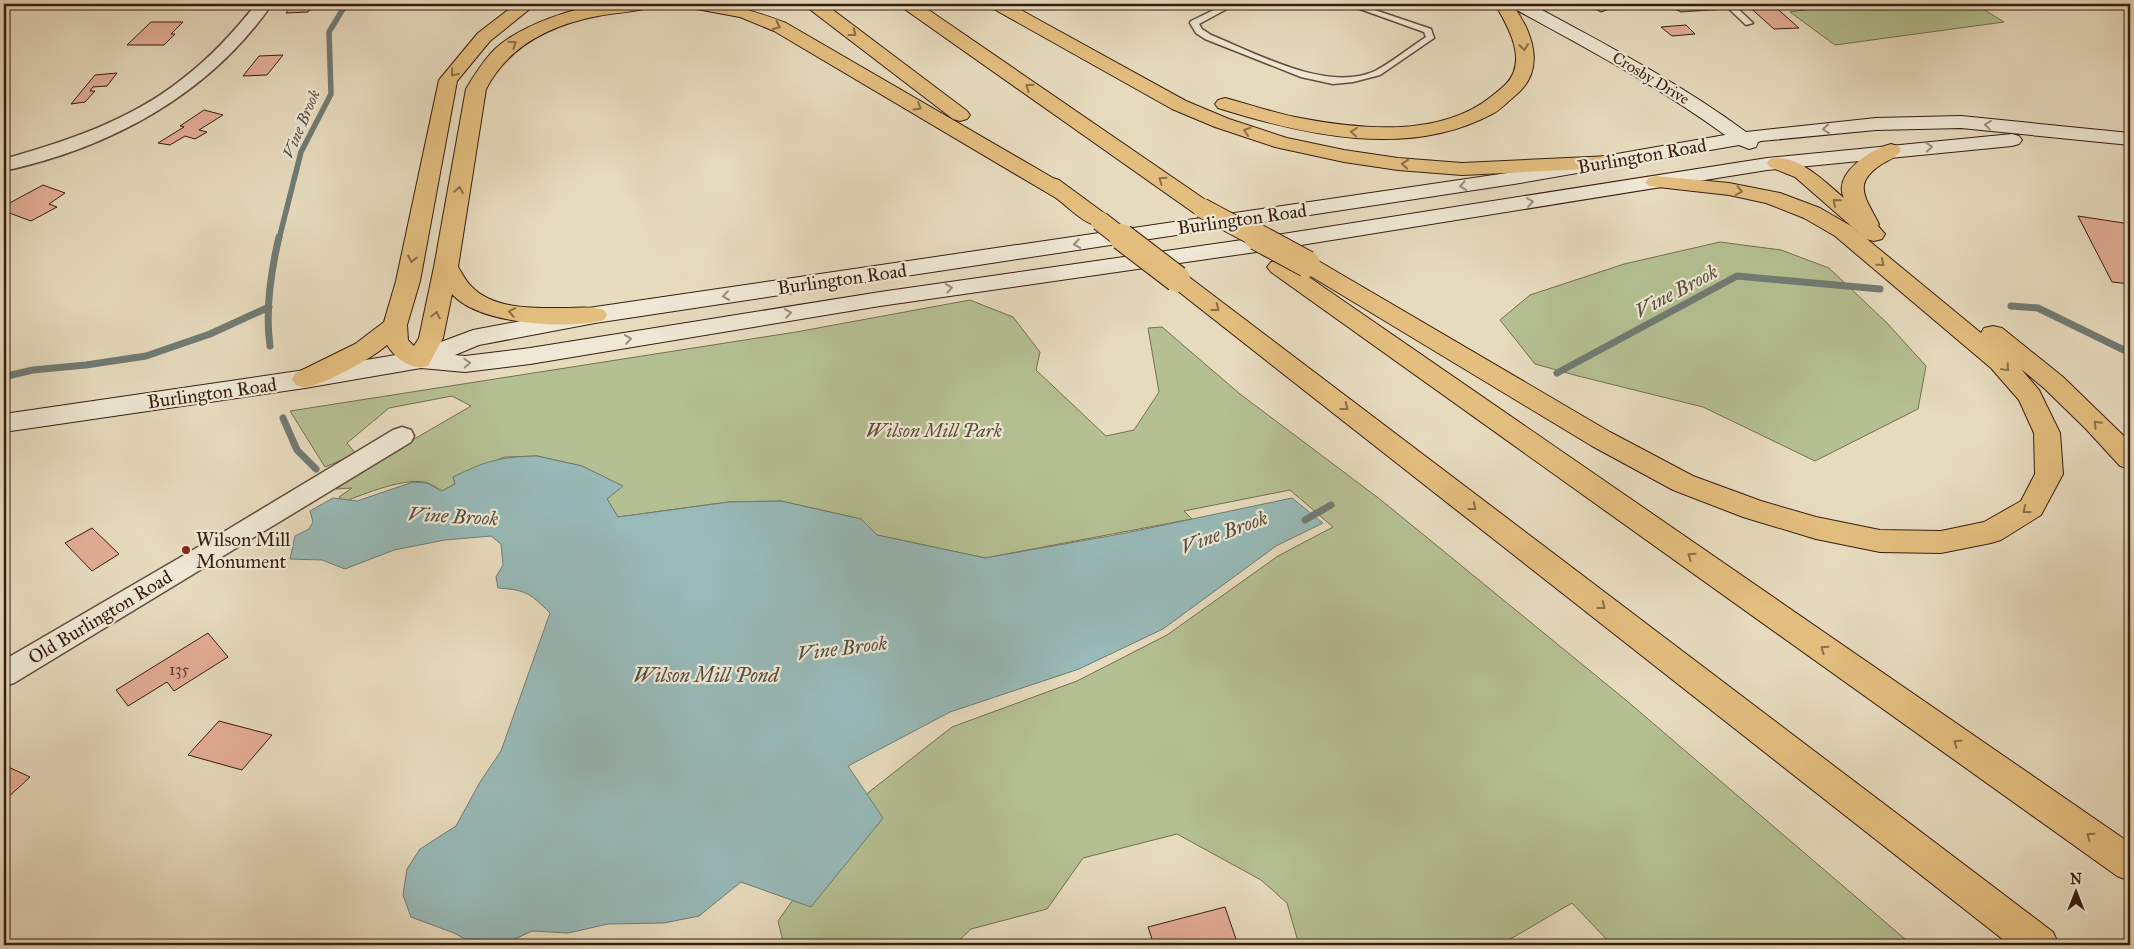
<svg xmlns="http://www.w3.org/2000/svg" width="2134" height="949" font-family="'IM FELL Great Primer',serif">
	<rect width="100%" height="100%" fill="#e7dbbe"/>
	<filter id="stains"><feTurbulence type="fractalNoise" baseFrequency=".004" numOctaves="4"/><feColorMatrix values="0 0 0 0 .2 0 0 0 0 .09 0 0 0 0 .02 0 0 0 .5 -.17"/></filter>
	<radialGradient id="worn" r=".72"><stop offset=".6" stop-color="#630" stop-opacity="0"/><stop offset="1" stop-color="#630" stop-opacity=".3"/></radialGradient>
	<g fill="#b5c092" stroke="#766e50">
		<polygon points="1846,4 1975,4 2004,22 1835,45 1790,12"/>
		<polygon points="1720,242 1781,250 1829,268 1887,323 1926,366 1918,409 1815,461 1703,407 1578,376 1535,364 1500,320 1530,295 1624,264"/>
		<path d="M970,300L1013,317L1040,352L1036,370L1106,436L1134,430L1159,392L1148,328L1162,327L1240,394L1381,500L1627,701L1912,945H1612L1572,903L1500,945H1299L1287,903L1261,880L1177,834L1083,858L1047,909L971,929L954,945H784L778,921L869,792L952,727L1077,681L1167,635L1278,556L1333,527L1290,490L1184,511L1192,519L985,558L877,535L861,519L781,501L728,502L618,517L607,499L622,486L582,466L537,456L505,457L453,477L455,484L442,491C437,488 433,485 428,483C408,476 363,494 344,502L339,497L352,488L336,489L380,459L471,406L452,396L389,408L347,443L356,454L325,467L290,411L796,332Z"/>
	</g>
	<path fill="#98bab8" stroke="#717b74" d="M537,456L582,466L623,486L607,499L618,517L729,502L781,501L861,519L877,535L985,558L1126,533L1292,498L1323,523L1276,546L1163,629L1079,669L950,712L848,766L883,818L811,907L741,882L699,916L664,923L608,924L568,933L532,931L502,945H476L454,933L411,917L403,895L407,869L420,849L456,826L480,782L501,751L550,613C530,593 526,590 498,588L496,577L503,565L501,544L491,536L445,540L394,550L345,569L322,560L290,559L295,536L309,529L313,522L310,511L333,498L357,501L413,482L427,483L442,491L455,484L453,477C486,461 499,457 537,456Z"/>
	<g fill="none" stroke-linecap="round" stroke-linejoin="round">
		<polyline stroke="#717b74" stroke-width="5.5" points="279,239 301,152 331,94 329,32 346,4"/>
		<g stroke="#717b74" stroke-width="7">
			<polyline points="2011,306 2038,308 2130,353"/>
			<path d="M270,346C265,311 271,271 279,237"/>
			<polyline points="1557,373 1737,276 1880,289"/>
			<polyline points="7,376 33,370 86,365 146,356 210,334 269,307"/>
			<polyline points="283,418 297,450 316,469"/>
			<polyline points="1305,520 1331,505"/>
		</g>
	</g>
	<g fill="#e4ae96" stroke="#371d0e">
		<polygon points="290,4 315,4 308,12 286,13 291,6 288,6"/>
		<polygon points="1586,4 1604,4 1612,8 1601,12"/>
		<polygon points="1746,4 1772,4 1799,28 1774,29"/>
		<polygon points="151,22 183,22 171,34 175,34 164,45 127,45"/>
		<polygon points="1686,25 1695,34 1672,36 1661,27"/>
		<polygon points="283,55 267,75 243,76 259,56"/>
		<polygon points="117,73 107,86 93,87 90,91 95,91 85,102 71,104 95,75"/>
		<polygon points="204,110 223,115 199,130 207,132 195,139 185,136 170,145 158,143 184,127 180,126"/>
		<polygon points="43,185 65,193 49,204 57,207 31,221 4,211 4,206"/>
		<polygon points="2078,216 2130,224 2130,284 2112,282"/>
		<polygon points="92,528 119,554 92,571 65,543"/>
		<polygon points="208,633 228,657 174,691 167,682 128,706 116,690"/>
		<polygon points="219,721 272,735 242,770 188,755"/>
		<polygon points="4,765 30,777 4,801"/>
		<polygon points="1225,907 1238,945 1154,945 1148,927"/>
	</g>
	<g fill="none" stroke-linecap="round" stroke-linejoin="round">
		<g stroke="#634c3a" stroke-width="3">
			<g id="service">
				<path d="M1226,4H1236L1199,24L1202,29L1211,35C1256,53 1327,93 1375,71C1392,62 1409,48 1426,37L1424,32L1346,4H1357L1431,29L1434,38L1380,75L1353,82L1333,84L1301,77L1205,39L1196,33L1190,23L1191,21Z"/>
				<polygon points="1666,4 1676,4 1682,7 1733,4 1753,23 1746,25 1728,8 1681,11"/>
				<polygon points="2116,4 2130,5 2130,9 2117,6"/>
			</g>
		</g>
		<g stroke="#634c3a" stroke-width="3">
			<g id="minor">
				<path d="M256,4H272C209,95 110,148 4,171V159C65,142 131,120 181,80C210,58 234,32 256,4Z"/>
				<polygon points="402,427 411,430 414,436 411,442 14,683 4,686 4,660 217,536 393,430"/>
			</g>
		</g>
		<g stroke="#371d0e" stroke-width="2">
			<path id="secondary" d="M1511,4H1531C1605,44 1678,82 1746,132L1876,118L1961,116L2130,133V145L1961,128L1876,130L1761,141L1758,142L1756,147L1749,149L1739,145L1514,184L595,323L479,345L455,355L465,356L530,348L880,292L1270,236L1767,158L2012,134L2019,136L2022,140L2019,144L2012,146L1767,170L1270,250L880,306L530,364L465,372L421,368L305,388L4,432V414L305,370L414,352L473,330L595,307L1514,172L1725,135C1658,86 1586,48 1513,8Z"/>
		</g>
		<g stroke="#371d0e" stroke-width="2">
			<g id="motorway">
				<path d="M516,4H536L490,41L457,81L420,281L407,325L408,340L414,346L419,338L434,267L466,89C475,74 483,61 495,49C521,25 574,7 608,4C622,3 637,4 650,4L648,8C632,12 615,13 598,16C551,25 509,45 486,89L458,267C462,273 465,280 471,286C493,310 535,308 565,308C578,308 591,306 604,310L607,315L604,320C567,330 478,324 452,294L443,338L428,366C411,371 396,359 387,345C372,358 326,384 307,387C303,388 300,386 296,385L292,379L296,373L355,344L384,322L396,281L439,80L478,33Z"/>
				<path d="M688,4C726,2 752,10 786,23L1053,178L1059,180L1108,216L1111,221L1108,226C1089,230 1071,209 1056,198L774,31L740,17L691,8Z"/>
				<polygon points="806,4 825,4 967,111 970,115 967,119 960,121 953,119 808,8"/>
				<polygon points="901,4 920,4 1210,203 1213,208 1210,213 1202,215 1194,213 903,8"/>
				<polygon points="989,4 1010,4 1186,101 1229,119 1287,138 1344,150 1398,158 1462,163 1611,156 1618,158 1621,162 1618,166 1611,168 1462,175 1398,170 1344,162 1275,147 1215,127 1172,109 992,8"/>
				<path d="M1495,4H1512C1532,31 1547,69 1516,95C1508,101 1501,110 1492,114C1408,159 1304,135 1218,108L1215,104L1218,100L1225,98C1248,104 1271,112 1295,117C1357,129 1439,139 1492,96C1497,92 1502,88 1506,84C1529,60 1507,25 1495,4Z"/>
				<path d="M1891,144L1898,146L1901,150C1897,157 1889,160 1882,164C1851,184 1866,198 1879,224L1878,226L1885,234L1882,239L1874,241L1866,239L1795,177L1770,167L1767,163L1770,159C1796,152 1825,182 1844,198C1832,174 1871,149 1891,144Z"/>
				<polygon points="1656,176 1729,183 1780,193 1820,208 1851,226 1981,333 1984,328 1993,326 2002,328 2063,377 2130,442 2130,469 2120,466 2086,429 2045,389 2021,369 2039,390 2060,433 2063,474 2041,515 2001,540 1991,543 1941,553 1880,552 1816,539 1743,517 1673,490 1592,446 1299,269 1296,264 1299,259 1307,257 1315,259 1610,432 1693,476 1761,501 1816,517 1880,530 1941,531 1984,522 2021,501 2035,474 2034,433 2019,400 1991,368 1835,236 1804,218 1766,203 1729,195 1649,186 1645,182 1649,178"/>
				<polygon points="1279,260 1287,262 2130,843 2130,881 2117,876 1271,272 1267,267 1271,262"/>
				<polygon points="1177,272 1185,274 2053,932 2059,945 2010,945 1169,284 1165,279 1169,274"/>
			</g>
		</g>
		<use href="#service" fill="#efe8d5" fill-rule="evenodd"/>
		<use href="#minor" fill="#efe8d5" fill-rule="evenodd"/>
		<use href="#secondary" fill="#efe8d5" fill-rule="evenodd"/>
		<use href="#motorway" fill="#e4be7f" fill-rule="evenodd"/>
		<g stroke="#371d0e" stroke-width="21" stroke-linecap="butt">
			<g id="motorway-bridge-far1">
				<polyline points="1202,208 1260,239"/>
				<polyline points="1100,221 1123,239"/>
			</g>
		</g>
		<g stroke="#371d0e" stroke-width="28" stroke-linecap="butt">
			<g id="motorway-bridge">
				<polyline points="1122,237 1177,279"/>
				<polyline points="1257,237 1307,264"/>
			</g>
		</g>
		<use href="#motorway-bridge-far1" stroke="#e4be7f" stroke-width="19"/>
		<use href="#motorway-bridge" stroke="#e4be7f" stroke-width="26"/>
	</g>
	<defs><path id="oneway-chevron" d="M-2-3.5L2.5 0L-2 3.5" fill="none" stroke-width="1.6" stroke-linecap="round" stroke-linejoin="round" transform="scale(1.25)"/></defs>
	<g stroke="#8e6e46">
		<use href="#oneway-chevron" transform="translate(777 26) rotate(24)"/>
		<use href="#oneway-chevron" transform="translate(853 33) rotate(37)"/>
		<use href="#oneway-chevron" transform="translate(513 44) rotate(-35)"/>
		<use href="#oneway-chevron" transform="translate(1524 47) rotate(83)"/>
		<use href="#oneway-chevron" transform="translate(454 73) rotate(130)"/>
		<use href="#oneway-chevron" transform="translate(1029 87) rotate(-145)"/>
		<use href="#oneway-chevron" transform="translate(918 107) rotate(31)"/>
		<use href="#oneway-chevron" transform="translate(1247 131) rotate(-162)"/>
		<use href="#oneway-chevron" transform="translate(1354 132) rotate(-175)"/>
		<use href="#oneway-chevron" transform="translate(1405 164) rotate(-175)"/>
		<use href="#oneway-chevron" transform="translate(1162 180) rotate(-145)"/>
		<use href="#oneway-chevron" transform="translate(459 190) rotate(-81)"/>
		<use href="#oneway-chevron" transform="translate(1739 191) rotate(11)"/>
		<use href="#oneway-chevron" transform="translate(1836 202) rotate(-139)"/>
		<use href="#oneway-chevron" transform="translate(412 259) rotate(101)"/>
		<use href="#oneway-chevron" transform="translate(1881 263) rotate(40)"/>
		<use href="#oneway-chevron" transform="translate(1216 308) rotate(37)"/>
		<use href="#oneway-chevron" transform="translate(512 312) rotate(-169)"/>
		<use href="#oneway-chevron" transform="translate(436 315) rotate(-78)"/>
		<use href="#oneway-chevron" transform="translate(2006 368) rotate(49)"/>
		<use href="#oneway-chevron" transform="translate(1345 407) rotate(38)"/>
		<use href="#oneway-chevron" transform="translate(2097 424) rotate(-134)"/>
		<use href="#oneway-chevron" transform="translate(1473 507) rotate(38)"/>
		<use href="#oneway-chevron" transform="translate(2026 510) rotate(142)"/>
		<use href="#oneway-chevron" transform="translate(1691 556) rotate(-145)"/>
		<use href="#oneway-chevron" transform="translate(1602 606) rotate(38)"/>
		<use href="#oneway-chevron" transform="translate(1824 649) rotate(-145)"/>
		<use href="#oneway-chevron" transform="translate(1957 743) rotate(-145)"/>
		<use href="#oneway-chevron" transform="translate(2090 836) rotate(-145)"/>
	</g>
	<g stroke="#9c8d7b">
		<use href="#oneway-chevron" transform="translate(1988 125) rotate(-173)"/>
		<use href="#oneway-chevron" transform="translate(1826 129) rotate(175)"/>
		<use href="#oneway-chevron" transform="translate(1929 147) rotate(-5)"/>
		<use href="#oneway-chevron" transform="translate(1463 186) rotate(171)"/>
		<use href="#oneway-chevron" transform="translate(1530 202) rotate(-8)"/>
		<use href="#oneway-chevron" transform="translate(1077 244) rotate(172)"/>
		<use href="#oneway-chevron" transform="translate(949 288) rotate(-8)"/>
		<use href="#oneway-chevron" transform="translate(726 296) rotate(172)"/>
		<use href="#oneway-chevron" transform="translate(788 313) rotate(-9)"/>
		<use href="#oneway-chevron" transform="translate(628 339) rotate(-9)"/>
		<use href="#oneway-chevron" transform="translate(467 363) rotate(-3)"/>
	</g>
	<circle fill="#8f2418" stroke="#efe8d5" stroke-width="2" cx="186" cy="550" r="5"/>
	<g text-anchor="middle" dominant-baseline="central" stroke-width="4.5" stroke-linejoin="round" paint-order="stroke">
		<g font-size="16" fill="#371d0e" stroke="#efe8d5">
			<text transform="translate(1651 78) rotate(31)">Crosby Drive</text>
		</g>
		<g font-size="16" font-style="italic" fill="#544c41" stroke="#efe8d5">
			<text transform="translate(301 124) rotate(-67)">Vine Brook</text>
		</g>
		<g font-size="16" fill="#624130">
			<text x="179" y="669">135</text>
		</g>
		<g font-size="19" fill="#371d0e" stroke="#efe8d5">
			<text transform="translate(1642 156) rotate(-10)">Burlington Road</text>
			<text transform="translate(1242 219) rotate(-8)">Burlington Road</text>
			<text transform="translate(842 279) rotate(-8)">Burlington Road</text>
			<text transform="translate(212 393) rotate(-8)">Burlington Road</text>
			<text transform="translate(100 617) rotate(-31)">Old Burlington Road</text>
		</g>
		<g font-size="19" font-style="italic" fill="#5d4e36" stroke="#efe8d5">
			<text x="934" y="430">Wilson Mill Park</text>
		</g>
		<g font-size="19" fill="#371d0e" stroke="#efe8d5" text-anchor="start">
			<text x="196" y="539">Wilson Mill<tspan x="196" dy="22">Monument</tspan></text>
		</g>
		<g font-size="20" font-style="italic" fill="#544c41" stroke="#efe8d5">
			<text transform="translate(1676 291) rotate(-28)">Vine Brook</text>
			<text transform="translate(453 516) rotate(3)">Vine Brook</text>
			<text transform="translate(1224 532) rotate(-20)">Vine Brook</text>
			<text transform="translate(842 648) rotate(-7)">Vine Brook</text>
			<text x="706" y="675">Wilson Mill Pond</text>
		</g>
	</g>
	<rect width="2134" height="949" fill="none" stroke="#e7dbbe" stroke-width="20"/>
	<rect x="5" y="5" width="2124" height="939" fill="none" stroke="#371d0e" stroke-width="2.5"/>
	<rect x="10" y="10" width="2114" height="929" fill="none" stroke="#371d0e"/>
	<g transform="translate(2076 892)" stroke="#efe8d5" stroke-width="4" paint-order="stroke">
	<path d="M0-4L9 19L0 12L-9 19Z" fill="#371d0e"/>
	<text y="-8" font-size="14" font-weight="bold" text-anchor="middle" fill="#371d0e">N</text>
	</g>
	<rect width="100%" height="100%" filter="url(#stains)"/>
	<rect width="100%" height="100%" fill="url(#worn)"/>
</svg>
